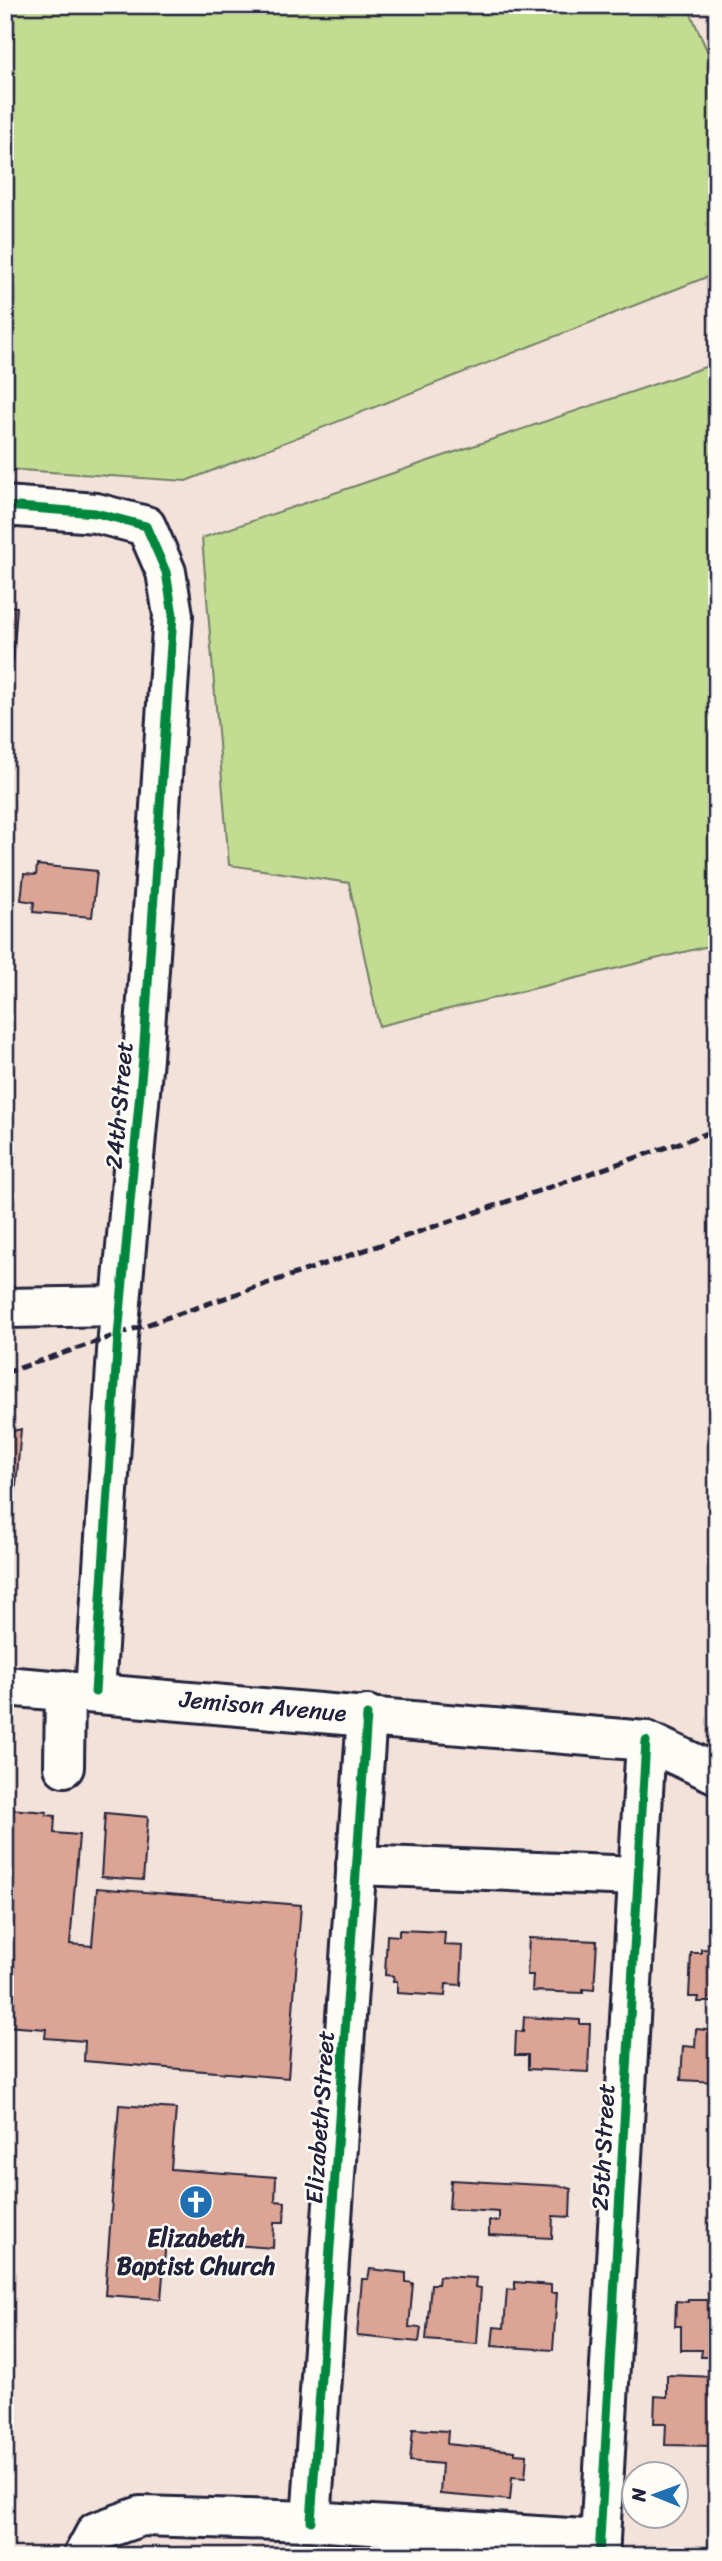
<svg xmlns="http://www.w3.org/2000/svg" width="722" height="2561" font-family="Sriracha,sans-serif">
	<rect width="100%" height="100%" fill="#f3e2da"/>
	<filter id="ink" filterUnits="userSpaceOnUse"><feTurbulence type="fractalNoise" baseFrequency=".0143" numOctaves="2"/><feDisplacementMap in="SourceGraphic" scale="14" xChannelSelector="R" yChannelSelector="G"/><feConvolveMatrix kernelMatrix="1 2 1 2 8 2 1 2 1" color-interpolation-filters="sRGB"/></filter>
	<g filter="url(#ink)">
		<g fill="#c2dc92" stroke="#727f66" stroke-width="2">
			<polygon points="5,5 687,5 717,73 717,273 186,481 5,469"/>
			<polygon points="717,363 717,944 379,1026 349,883 229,865 202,538"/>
		</g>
		<g fill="#dca495" stroke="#22223b" stroke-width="2">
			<polygon points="5,596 10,596 10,606 17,607 13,661 5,661"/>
			<polygon points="37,865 97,871 92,917 33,912 34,902 21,900 24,874 36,875"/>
			<polygon points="21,1429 11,1542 5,1541 5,1433"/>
			<polygon points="5,1797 9,1797 9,1809 47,1812 46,1815 55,1816 54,1833 79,1835 70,1944 92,1946 97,1888 301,1905 288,2078 84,2061 85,2041 45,2038 46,2029 5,2026"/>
			<polygon points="105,1813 148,1817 143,1880 101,1877"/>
			<polygon points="399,1930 445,1932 444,1945 463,1946 461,1985 446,1984 445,1996 397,1993 397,1981 393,1981 394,1976 385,1975 387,1935 399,1936"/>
			<polygon points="529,1938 597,1941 594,1990 583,1989 583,1993 532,1991 533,1975 527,1975"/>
			<polygon points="701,1949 717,1950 717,2002 698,2002 699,1997 689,1997 691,1953 701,1953"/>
			<polygon points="524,2017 580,2020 580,2024 590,2024 588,2072 528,2069 528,2055 515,2055 516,2031 523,2032"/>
			<polygon points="696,2029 717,2031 717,2082 681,2080 683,2046 695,2047"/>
			<polygon points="119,2105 176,2109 171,2169 276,2177 275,2201 285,2202 284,2222 274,2222 273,2248 166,2240 161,2299 105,2295"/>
			<polygon points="451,2180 561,2186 571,2189 570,2217 553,2216 552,2238 489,2235 489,2221 499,2221 499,2212 449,2209"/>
			<polygon points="370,2269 406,2273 406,2282 413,2283 409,2327 421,2328 419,2342 357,2336 362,2279 368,2279"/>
			<polygon points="439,2276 476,2278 475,2287 481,2288 477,2344 426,2340 431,2284 438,2284"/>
			<polygon points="515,2282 551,2285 551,2293 557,2293 553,2350 492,2346 494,2327 504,2328 507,2289 515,2290"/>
			<polygon points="688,2300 717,2300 716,2357 701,2357 702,2350 681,2350 681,2326 675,2326 676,2301 688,2302"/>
			<polygon points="667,2375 715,2377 717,2428 713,2428 713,2446 665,2445 666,2423 654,2423 655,2396 667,2397"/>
			<polygon points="413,2429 448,2431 447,2444 515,2451 515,2454 527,2455 525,2478 512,2477 510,2500 440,2494 442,2464 410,2461"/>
		</g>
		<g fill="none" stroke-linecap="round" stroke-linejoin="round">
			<g stroke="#22223b" stroke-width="44">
				<g id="minor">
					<polyline points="5,506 96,513 146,526 166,572 173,615 143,1058 118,1336 95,1692"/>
					<polyline points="5,1308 120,1306"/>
					<polyline points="5,1686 646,1741 717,1774"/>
					<polyline points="64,1767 65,1690"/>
					<polyline points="356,1865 637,1876"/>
					<polyline points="311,2521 367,1715"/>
					<polyline points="83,2556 96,2532 141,2516 311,2521 600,2540"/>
					<polyline points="599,2556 646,1741"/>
				</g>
			</g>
			<use href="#minor" stroke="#fdfcf7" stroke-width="38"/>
			<polyline stroke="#22223b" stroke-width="5" stroke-dasharray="10 5" stroke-linecap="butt" points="5,1373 717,1130"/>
			<g stroke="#fdfcf7" stroke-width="13">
				<g id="cycleway">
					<polyline points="5,506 96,513 146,526 166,572 173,615 143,1058 118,1336 95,1692"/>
					<polyline points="311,2521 367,1715"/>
					<polyline points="599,2556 646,1741"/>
				</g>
			</g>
			<use href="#cycleway" stroke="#00873e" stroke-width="9"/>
		</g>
	</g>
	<defs>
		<g id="church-disc" transform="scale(1.75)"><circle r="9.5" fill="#1f6fb2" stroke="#fdfcf7"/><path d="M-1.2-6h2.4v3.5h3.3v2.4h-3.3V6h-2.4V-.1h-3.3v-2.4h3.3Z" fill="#fff"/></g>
	</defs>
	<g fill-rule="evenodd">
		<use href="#church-disc" x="196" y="2202"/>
	</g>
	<g text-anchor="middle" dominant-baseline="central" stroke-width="5" stroke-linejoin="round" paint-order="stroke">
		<g font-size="24" fill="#22223b" stroke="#fdfcf7">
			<text transform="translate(119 1105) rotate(-85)">24th Street</text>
			<text transform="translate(263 1706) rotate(5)">Jemison Avenue</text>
			<text transform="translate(320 2117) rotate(-86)">Elizabeth Street</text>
			<text transform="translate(603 2147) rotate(-87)">25th Street</text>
		</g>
		<g font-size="24" font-weight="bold" fill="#22223b" stroke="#fdfcf7">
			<text x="196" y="2238">Elizabeth<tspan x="196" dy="28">Baptist Church</tspan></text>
		</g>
	</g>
	<rect width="722" height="2561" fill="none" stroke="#fdfcf7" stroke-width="28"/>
	<rect x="14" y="14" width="694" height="2533" fill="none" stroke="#22223b" stroke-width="2.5" filter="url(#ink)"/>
	<g transform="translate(655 2495) rotate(271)"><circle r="33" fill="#fdfcf7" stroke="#a5a5ac" stroke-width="2"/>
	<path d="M0-5L12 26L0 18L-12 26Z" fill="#1f6fb2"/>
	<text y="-10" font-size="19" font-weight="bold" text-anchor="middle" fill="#22223b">N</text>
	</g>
</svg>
